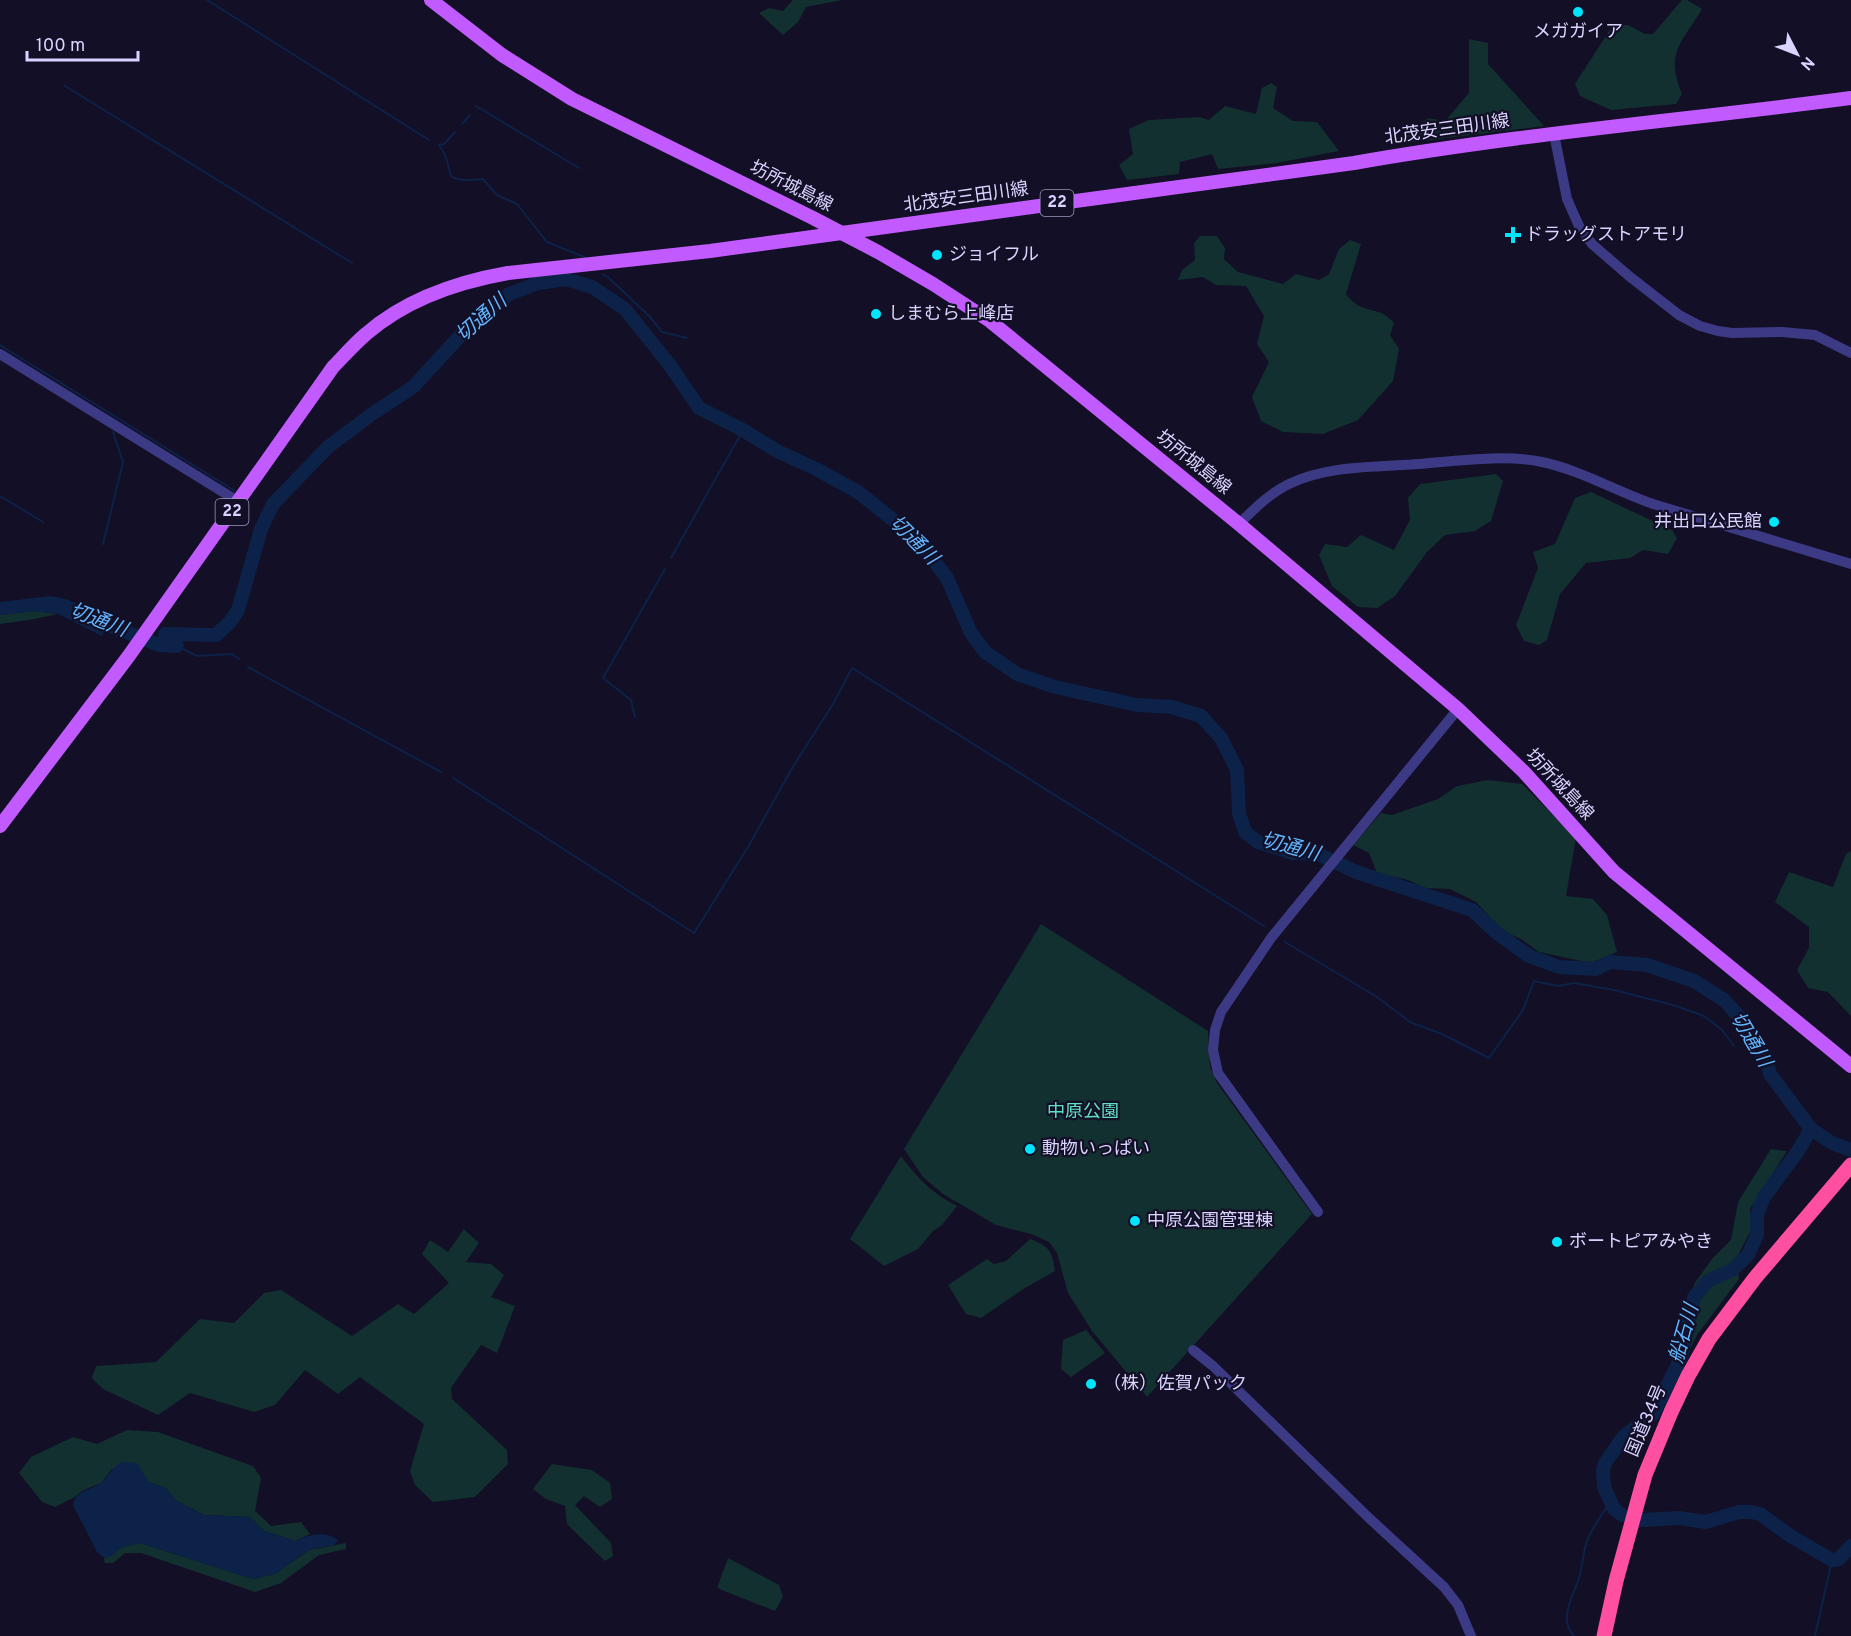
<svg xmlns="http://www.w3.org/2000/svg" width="1851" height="1636" font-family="Overpass,'Noto Sans JP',sans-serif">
	<rect width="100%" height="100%" fill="#130f26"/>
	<g fill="#12302f">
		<polygon points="793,0 842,0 806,7 798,22 783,35 759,13 769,8 783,11"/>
		<path d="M1682,0H1687L1702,9C1681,44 1665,52 1682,94L1676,104L1611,110L1580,96L1575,84L1613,25H1628L1645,34H1653Z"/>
		<polygon points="1469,39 1488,43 1488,64 1544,126 1397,144 1428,118 1445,121 1469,93"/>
		<polygon points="1271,83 1277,87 1273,108 1293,121 1317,122 1339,151 1277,163 1218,169 1212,154 1180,162 1179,174 1127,180 1119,165 1133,154 1129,129 1149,120 1199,117 1209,120 1225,106 1256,114 1262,88"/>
		<path d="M1200,236H1217L1225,248L1224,259L1238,272L1283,284L1296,274L1319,280L1329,274L1339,249L1350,240L1361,244L1346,294C1362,316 1378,304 1394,323L1390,335L1399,349L1393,381L1358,420L1323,434L1283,432L1261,421L1252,397L1269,362L1257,344L1264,316L1246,286L1216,285L1203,277L1178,280L1182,270L1195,260L1194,243Z"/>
		<polygon points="1496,474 1503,481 1491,521 1475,531 1445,535 1427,552 1395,596 1377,608 1358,607 1332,586 1319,555 1325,544 1347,547 1361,535 1394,550 1410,520 1408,498 1420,484"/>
		<polygon points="1591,492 1672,530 1677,538 1668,554 1643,550 1630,558 1586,563 1560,594 1547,640 1539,645 1524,641 1516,625 1538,568 1533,552 1555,544 1575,498"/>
		<polygon points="34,611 58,614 35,619 0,624 0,615"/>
		<polygon points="1488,780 1522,784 1576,838 1566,896 1593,899 1607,915 1617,952 1591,963 1539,952 1521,939 1503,931 1476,902 1450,889 1425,888 1408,880 1377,873 1369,853 1353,845 1381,813 1392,815 1438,799 1457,786"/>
		<polygon points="1851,851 1851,1016 1828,992 1808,988 1797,970 1809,948 1809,927 1775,902 1789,872 1833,887 1846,854"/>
		<polygon points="1041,924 1208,1031 1210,1067 1217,1083 1312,1214 1147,1397 1092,1331 1068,1293 1057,1253 1049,1242 1031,1234 996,1225 943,1194 923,1177 904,1149"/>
		<polygon points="1771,1149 1787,1151 1750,1209 1750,1232 1736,1259 1739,1279 1697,1335 1685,1359 1676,1349 1694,1284 1712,1259 1731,1240 1738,1202"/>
		<path d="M901,1156C918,1179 932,1193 957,1206L941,1226L933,1231L918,1249L884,1266L850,1239Z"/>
		<polygon points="464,1229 479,1243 466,1262 491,1264 504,1275 491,1297 515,1306 497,1353 481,1345 451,1388 452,1399 507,1450 508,1464 475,1497 433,1502 415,1485 410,1471 424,1424 360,1377 338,1394 305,1370 275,1405 254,1412 190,1393 158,1415 103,1389 92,1378 96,1366 156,1362 200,1319 234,1323 264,1293 281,1290 352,1336 398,1304 414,1314 449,1283 422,1254 430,1240 448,1252"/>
		<path d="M1030,1239C1049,1246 1052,1250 1055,1271L1025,1288L981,1318L966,1314L948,1285L987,1259L994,1264L1006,1261Z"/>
		<polygon points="1086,1330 1105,1353 1071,1377 1061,1369 1063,1340"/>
		<polygon points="127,1430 158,1432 253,1466 261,1478 255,1511 271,1526 301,1522 310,1534 295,1541 264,1531 250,1517 204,1515 175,1500 166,1488 112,1469 101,1483 82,1491 75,1497 55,1507 42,1502 19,1473 31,1457 73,1437 97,1444"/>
		<polygon points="552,1464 592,1470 610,1483 612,1499 600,1507 584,1496 575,1505 611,1543 613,1556 605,1561 567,1524 565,1506 546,1499 533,1489"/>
		<polygon points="140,1543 253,1579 275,1574 309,1550 346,1543 346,1549 319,1555 281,1583 255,1592 141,1553 125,1553 113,1563 105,1563 104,1558 111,1556 122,1547"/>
		<polygon points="728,1558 779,1585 783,1597 775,1611 717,1588"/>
	</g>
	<g fill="#0c2248">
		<polygon points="51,596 66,599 110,617 102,636 58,614 34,611 0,615 0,602"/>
		<path d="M121,1462L137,1463L149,1482L166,1488L175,1500L204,1515L250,1517L264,1531L295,1541C308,1535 325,1530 338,1540L334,1545L309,1550L275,1574L253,1579L140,1543L122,1547L111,1556L104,1558L97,1552L73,1505C77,1488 93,1491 103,1481C109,1474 113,1468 121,1462Z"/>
	</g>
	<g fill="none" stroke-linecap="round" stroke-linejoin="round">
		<g stroke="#0c2248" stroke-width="2">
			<polyline points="207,0 429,140"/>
			<polyline points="65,86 352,263"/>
			<polyline points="476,106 579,168"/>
			<polyline points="462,124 470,115"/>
			<path d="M455,132L444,144L439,145C459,170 434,184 483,179L497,195L517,204L547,242L584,257"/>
			<polyline points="602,274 609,278 649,316 662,332 687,338"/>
			<polyline points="0,345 235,491"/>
			<polyline points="0,496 43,522"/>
			<polyline points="103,544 123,462 113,432"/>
			<polyline points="671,558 743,430"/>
			<polyline points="177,646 197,656 232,654 239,659"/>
			<polyline points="248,667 441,772"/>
			<polyline points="635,717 631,700 603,678 665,569"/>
			<polyline points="453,778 694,933 748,847 794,765 833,704 852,668 1264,926"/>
			<polyline points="1285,942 1377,997 1410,1022 1442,1034 1489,1058 1523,1010 1534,981 1558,986 1574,983 1614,990 1673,1005 1704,1016 1722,1030 1734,1046"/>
			<path d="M1574,1636C1557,1617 1575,1594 1580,1575C1583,1563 1583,1549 1588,1539C1593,1526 1602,1514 1610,1503"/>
			<polyline points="1815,1636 1832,1560"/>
		</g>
		<g stroke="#0c2248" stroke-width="14">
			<polyline points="90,618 159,645 177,646 165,634 216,635 230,622 238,610 261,529 273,504 328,447 372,414 413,387 471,324 509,294 538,283 566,279 592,287 625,309 669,364 699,408 743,430 777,451 816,469 858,492 892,519 928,553 947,578 971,633 985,652 1017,674 1055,687 1137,705 1172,707 1201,716 1221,738 1237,770 1239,813 1245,832 1258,842 1293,853 1318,854 1356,872 1472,910 1497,933 1529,956 1559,967 1596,969 1610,962 1647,965 1694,981 1724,1000 1744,1022 1750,1041 1766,1057 1770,1074 1811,1129 1832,1143 1851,1150"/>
			<polyline points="1622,1515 1614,1509 1604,1487 1603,1470 1605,1463 1624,1436 1653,1414 1681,1358 1694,1297 1708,1281 1732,1270 1748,1255 1757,1235 1757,1214 1764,1197 1798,1151 1811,1129"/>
			<polyline points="1643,1520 1679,1518 1706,1522 1739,1512 1751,1512 1760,1514 1792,1537 1832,1560 1839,1559 1851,1546"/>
		</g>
		<g stroke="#3d3a85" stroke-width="10">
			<polyline points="1554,134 1567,199 1579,226 1592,244 1629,276 1679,315 1700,326 1718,331 1732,333 1782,332 1815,335 1851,353"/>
			<polyline points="0,354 239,502"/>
			<path d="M1239,524C1254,509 1270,493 1289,484C1328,465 1377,467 1419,464C1456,461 1506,454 1542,462C1580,470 1616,491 1653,504L1851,564"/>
			<polyline points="1318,1212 1218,1073 1213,1050 1215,1030 1221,1012 1271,938 1458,709"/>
			<polyline points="1193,1350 1213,1366 1369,1518 1444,1587 1458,1605 1471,1636"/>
		</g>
		<g stroke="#c25bff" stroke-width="14">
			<polyline points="431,0 502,55 572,99 813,218 878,252 933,284 990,321 1239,524 1458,709 1524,772 1614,872 1851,1066"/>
			<path d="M0,826L128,657L333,367C344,356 354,344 366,334C405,300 457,282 508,273L710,251L1354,163C1519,134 1685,120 1851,98"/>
		</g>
		<polyline stroke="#ff4fa3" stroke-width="15" points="1604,1636 1616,1581 1645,1475 1671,1412 1688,1376 1709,1339 1755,1278 1851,1165"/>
	</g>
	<g fill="#00e5ff" stroke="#130f26" stroke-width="2">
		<circle cx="1578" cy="12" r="6"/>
		<path d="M1510 226h6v6h6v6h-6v6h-6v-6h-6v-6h6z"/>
		<circle cx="937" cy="255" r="6"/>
		<circle cx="876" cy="314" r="6"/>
		<circle cx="1774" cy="522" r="6"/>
		<circle cx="1030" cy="1149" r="6"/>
		<circle cx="1135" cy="1221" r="6"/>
		<circle cx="1557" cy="1242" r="6"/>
		<circle cx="1091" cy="1384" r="6"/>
	</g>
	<g text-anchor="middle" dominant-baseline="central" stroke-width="4.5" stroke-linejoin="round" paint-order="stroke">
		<g fill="#130f26" stroke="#9e99be" stroke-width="1.5">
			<rect x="1040.5" y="190" width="33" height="26" rx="4.5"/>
			<rect x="215.5" y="499" width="33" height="26" rx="4.5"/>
		</g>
		<g font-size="16" font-weight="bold" fill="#d9d4ff">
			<text x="1057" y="203">22</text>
			<text x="232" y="512">22</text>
		</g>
		<g font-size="18" fill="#d9d4ff" stroke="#130f26" text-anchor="start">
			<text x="1578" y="32" text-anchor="middle">メガガイア</text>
			<text x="1525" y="235">ドラッグストアモリ</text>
			<text x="949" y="255">ジョイフル</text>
			<text x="888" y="314">しまむら上峰店</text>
			<text x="1762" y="522" text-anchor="end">井出口公民館</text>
			<text x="1042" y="1149">動物いっぱい</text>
			<text x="1147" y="1221">中原公園管理棟</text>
			<text x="1569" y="1242">ボートピアみやき</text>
			<text x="1103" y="1384">（株）佐賀パック</text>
		</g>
		<g font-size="18" fill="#d9d4ff" stroke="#130f26">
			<text transform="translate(1447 130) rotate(-8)">北茂安三田川線</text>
			<text transform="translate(791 187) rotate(27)">坊所城島線</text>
			<text transform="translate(966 198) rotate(-8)">北茂安三田川線</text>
			<text transform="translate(1193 463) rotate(39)">坊所城島線</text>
			<text transform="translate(1559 785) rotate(47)">坊所城島線</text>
			<text transform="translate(1647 1421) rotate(-67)">国道34号</text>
		</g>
		<g font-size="18" fill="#5fe0c0" stroke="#130f26">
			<text x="1083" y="1112">中原公園</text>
		</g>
		<g font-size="20" font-style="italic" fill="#62b6ff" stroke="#130f26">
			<text transform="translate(482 319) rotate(-41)">切通川</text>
			<text transform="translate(913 541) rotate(45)">切通川</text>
			<text transform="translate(98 621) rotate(21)">切通川</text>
			<text transform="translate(1290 848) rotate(15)">切通川</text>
			<text transform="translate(1750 1040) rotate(59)">切通川</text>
			<text transform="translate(1685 1334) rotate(-74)">船石川</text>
		</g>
	</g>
	<g transform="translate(1797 54) rotate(132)" stroke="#130f26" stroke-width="4.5" paint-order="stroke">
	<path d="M0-4.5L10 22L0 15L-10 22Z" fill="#d9d4ff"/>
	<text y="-9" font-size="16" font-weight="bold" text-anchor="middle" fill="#d9d4ff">N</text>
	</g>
	<path d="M27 51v9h111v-9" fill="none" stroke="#d9d4ff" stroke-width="3"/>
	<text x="36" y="51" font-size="18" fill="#d9d4ff" stroke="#130f26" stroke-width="4.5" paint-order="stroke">100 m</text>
</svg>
